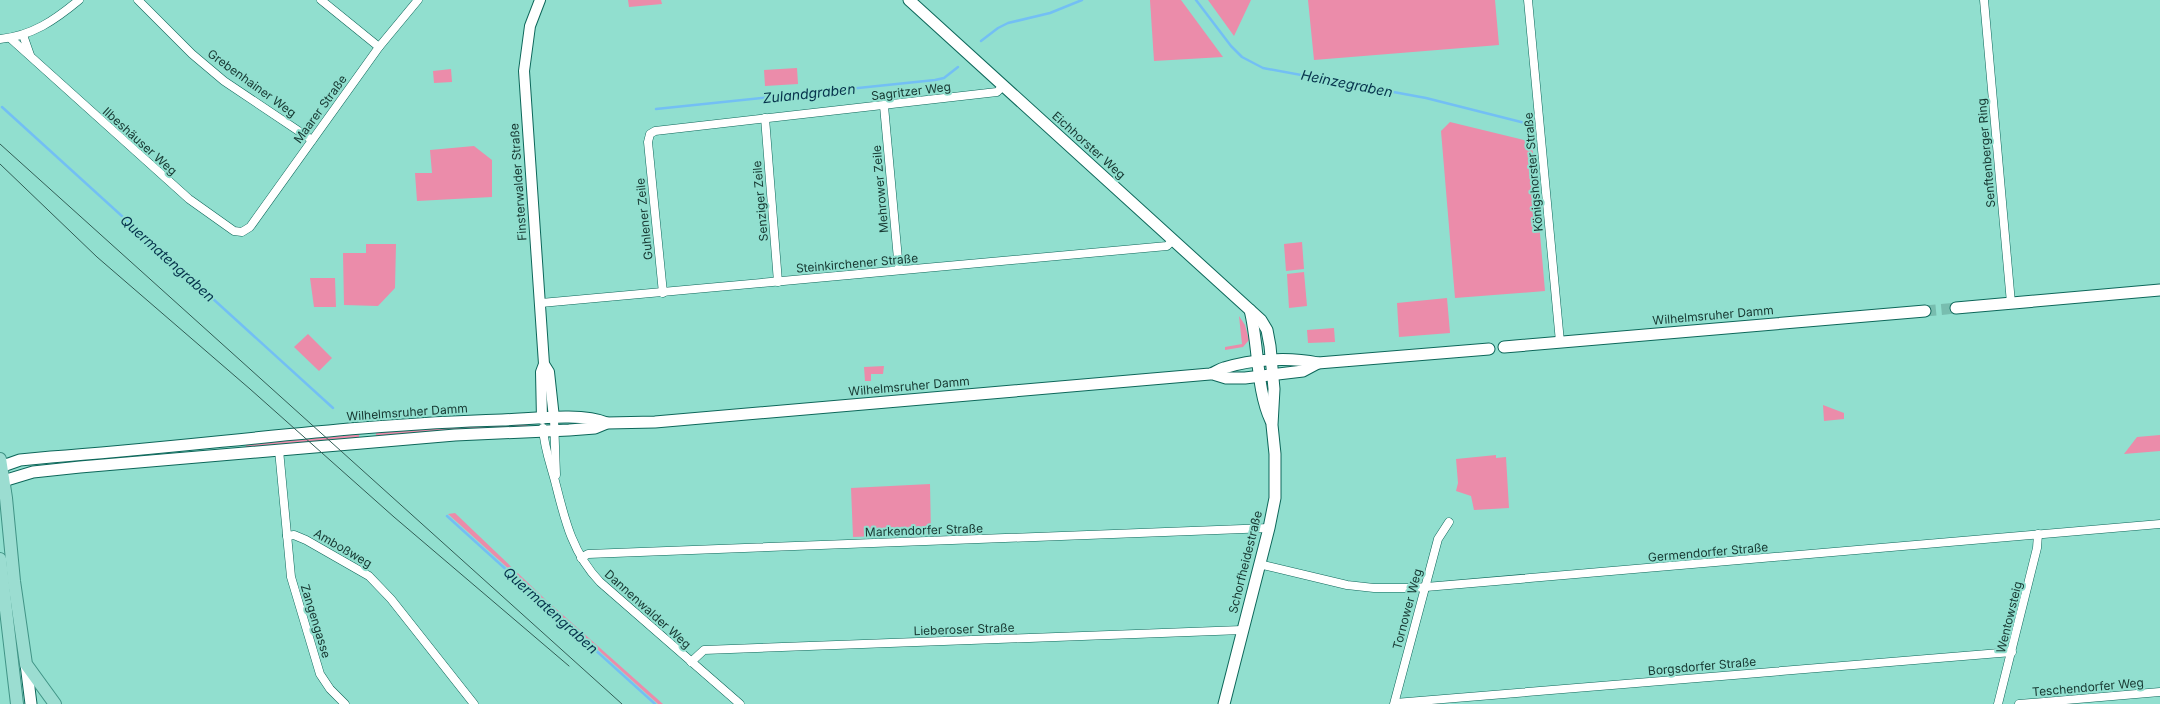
<svg xmlns="http://www.w3.org/2000/svg" width="2160" height="704" font-family="Inter,sans-serif">
	<rect width="100%" height="100%" fill="#91dfcf"/>
	<g fill="#eb8caa">
		<polygon points="628,0 661,0 662,4 629,7"/>
		<polygon points="1150,0 1181,0 1223,57 1154,61"/>
		<polygon points="1208,0 1251,0 1234,36"/>
		<polygon points="1308,0 1495,0 1499,45 1314,60"/>
		<polygon points="797,68 798,84 765,86 764,70"/>
		<polygon points="451,69 452,82 434,83 433,71"/>
		<polygon points="1450,122 1532,142 1545,291 1455,298 1441,131"/>
		<polygon points="474,146 492,160 492,197 417,201 415,173 432,173 430,150"/>
		<polygon points="1302,242 1304,269 1286,271 1284,244"/>
		<polygon points="366,244 396,244 395,288 378,306 344,305 343,253 366,253"/>
		<polygon points="1304,272 1307,306 1289,308 1287,274"/>
		<polygon points="310,278 335,278 336,307 314,307"/>
		<polygon points="1447,298 1450,333 1399,337 1397,303"/>
		<polygon points="1239,316 1245,325 1249,340 1243,347 1225,350 1225,347 1242,344"/>
		<polygon points="1334,328 1335,342 1308,343 1307,330"/>
		<polygon points="308,334 332,358 319,371 294,347"/>
		<polygon points="884,366 883,374 871,374 871,381 865,381 864,367"/>
		<polygon points="1823,405 1844,413 1844,419 1824,421"/>
		<polygon points="527,423 528,428 376,436 376,433 378,432"/>
		<polygon points="359,434 359,439 246,449 246,444"/>
		<polygon points="2160,435 2160,451 2124,454 2137,437"/>
		<polygon points="1496,455 1496,458 1506,457 1509,508 1474,510 1471,496 1456,491 1458,483 1456,459"/>
		<polygon points="930,484 931,534 853,537 851,488"/>
		<polygon points="455,513 545,599 663,704 658,704 648,695 448,514"/>
	</g>
	<g fill="none" stroke-linecap="round" stroke-linejoin="round">
		<g stroke="#73bff4" stroke-width="2.5">
			<polyline points="1196,0 1231,46 1242,57 1263,68 1426,98 1525,123"/>
			<polyline points="981,41 998,28 1008,23 1050,13 1082,0"/>
			<polyline points="2,107 333,408"/>
			<polyline points="656,109 935,80 944,78 958,67"/>
			<polyline points="447,516 655,704"/>
		</g>
		<polyline stroke="#78bdaf" stroke-width="11" stroke-dasharray="11 5.5" stroke-linecap="butt" points="1925,311 1956,308"/>
		<g stroke="#0d675a" stroke-width="9">
			<g id="minor">
				<polyline points="138,0 192,54 224,81 312,140"/>
				<polyline points="321,0 379,47"/>
				<polyline points="1528,0 1560,342"/>
				<polyline points="1984,0 2011,303"/>
				<polyline points="23,35 30,55"/>
				<polyline points="10,38 189,199 234,231 242,232 250,227 379,47 418,0"/>
				<path d="M0,39C32,36 55,20 79,0"/>
				<polyline points="884,106 899,270"/>
				<polyline points="765,118 778,282"/>
				<polyline points="663,293 648,142 650,134 655,131 997,92 1003,86"/>
				<polyline points="541,303 1167,246 1173,240"/>
				<polyline points="554,418 556,475"/>
				<path d="M543,428C544,448 551,465 556,485C565,521 573,554 600,582L740,704"/>
				<polyline points="279,450 291,577 320,674 330,689 345,704"/>
				<polyline points="287,536 294,535 306,540 369,576 391,599 474,704"/>
				<polyline points="581,558 588,554 1269,528"/>
				<polyline points="1259,564 1347,585 1374,588 1414,588 2160,524"/>
				<polyline points="691,662 704,650 1242,630"/>
				<polyline points="1395,703 2012,652"/>
				<polyline points="1394,704 1438,539 1449,522"/>
				<polyline points="1998,704 2037,548 2038,534"/>
				<polyline points="2019,704 2160,692"/>
			</g>
		</g>
		<g stroke="#0d675a" stroke-width="12">
			<g id="tertiary">
				<polyline points="540,0 530,26 524,71 544,364 549,372 554,418"/>
				<polyline points="542,419 541,372 544,364"/>
			</g>
		</g>
		<g stroke="#0d675a" stroke-width="13">
			<g id="secondary">
				<polyline points="909,0 1261,320 1267,330 1270,346 1274,389 1272,425 1275,454 1275,498 1269,528 1224,704"/>
				<polyline points="1956,308 2160,290"/>
				<path d="M1250,310C1259,346 1256,389 1271,421"/>
				<polyline points="1504,347 1925,311"/>
				<polyline points="1213,374 1226,378 1245,378 1303,371 1318,363"/>
				<path d="M0,467L20,460L51,457C201,446 352,424 502,420C532,419 581,412 607,423"/>
				<path d="M0,482L33,472L80,467L455,435L569,430L595,428L607,423L655,422L1210,374C1215,373 1219,369 1224,368C1252,359 1289,357 1318,363L1489,349"/>
				<polyline points="26,664 31,704"/>
			</g>
		</g>
		<g stroke="#419486" stroke-width="14">
			<g id="primary">
				<polyline points="0,459 6,498 14,581 26,664 55,704"/>
				<polyline points="0,559 17,704"/>
			</g>
		</g>
		<use href="#minor" stroke="#fff" stroke-width="8"/>
		<use href="#tertiary" stroke="#fff" stroke-width="10"/>
		<use href="#secondary" stroke="#fff" stroke-width="11"/>
		<use href="#primary" stroke="#9bddd1" stroke-width="12"/>
		<g stroke="#325e56" stroke-width="1">
			<polyline points="0,144 622,704"/>
			<polyline points="0,164 97,257 250,389 394,517 569,666"/>
		</g>
	</g>
	<g text-anchor="middle" dominant-baseline="central" stroke-width="4" stroke-linejoin="round" paint-order="stroke">
		<g font-size="12" fill="#163731" stroke="#91dfcf">
			<text transform="translate(252 83) rotate(36)">Grebenhainer Weg</text>
			<text transform="translate(911 91) rotate(-7)">Sagritzer Weg</text>
			<text transform="translate(320 109) rotate(-54)">Maarer Straße</text>
			<text transform="translate(140 141) rotate(42)">Ilbeshäuser Weg</text>
			<text transform="translate(1089 145) rotate(42)">Eichhorster Weg</text>
			<text transform="translate(1986 153) rotate(-95)">Senftenberger Ring</text>
			<text transform="translate(1533 172) rotate(-95)">Königshorster Straße</text>
			<text transform="translate(518 182) rotate(-94)">Finsterwalder Straße</text>
			<text transform="translate(880 189) rotate(-95)">Mehrower Zeile</text>
			<text transform="translate(760 201) rotate(-95)">Senziger Zeile</text>
			<text transform="translate(644 219) rotate(-96)">Guhlener Zeile</text>
			<text transform="translate(857 263) rotate(-5)">Steinkirchener Straße</text>
			<text transform="translate(1713 315) rotate(-5)">Wilhelmsruher Damm</text>
			<text transform="translate(909 386) rotate(-5)">Wilhelmsruher Damm</text>
			<text transform="translate(407 412) rotate(-4)">Wilhelmsruher Damm</text>
			<text transform="translate(924 530) rotate(-2)">Markendorfer Straße</text>
			<text transform="translate(343 548) rotate(30)">Amboßweg</text>
			<text transform="translate(1708 552) rotate(-5)">Germendorfer Straße</text>
			<text transform="translate(1245 562) rotate(-76)">Schorfheidestraße</text>
			<text transform="translate(648 609) rotate(42)">Dannenwalder Weg</text>
			<text transform="translate(1407 609) rotate(-75)">Tornower Weg</text>
			<text transform="translate(2009 617) rotate(-76)">Wentowsteig</text>
			<text transform="translate(316 621) rotate(73)">Zangengasse</text>
			<text transform="translate(964 629) rotate(-2)">Lieberoser Straße</text>
			<text transform="translate(1702 666) rotate(-5)">Borgsdorfer Straße</text>
			<text transform="translate(2088 687) rotate(-5)">Teschendorfer Weg</text>
		</g>
		<g font-size="14" font-style="italic" fill="#05324b" stroke="#91dfcf">
			<text transform="translate(1347 83) rotate(11)">Heinzegraben</text>
			<text transform="translate(809 93) rotate(-6)">Zulandgraben</text>
			<text transform="translate(168 258) rotate(42)">Quermatengraben</text>
			<text transform="translate(551 610) rotate(42)">Quermatengraben</text>
		</g>
	</g>
</svg>
